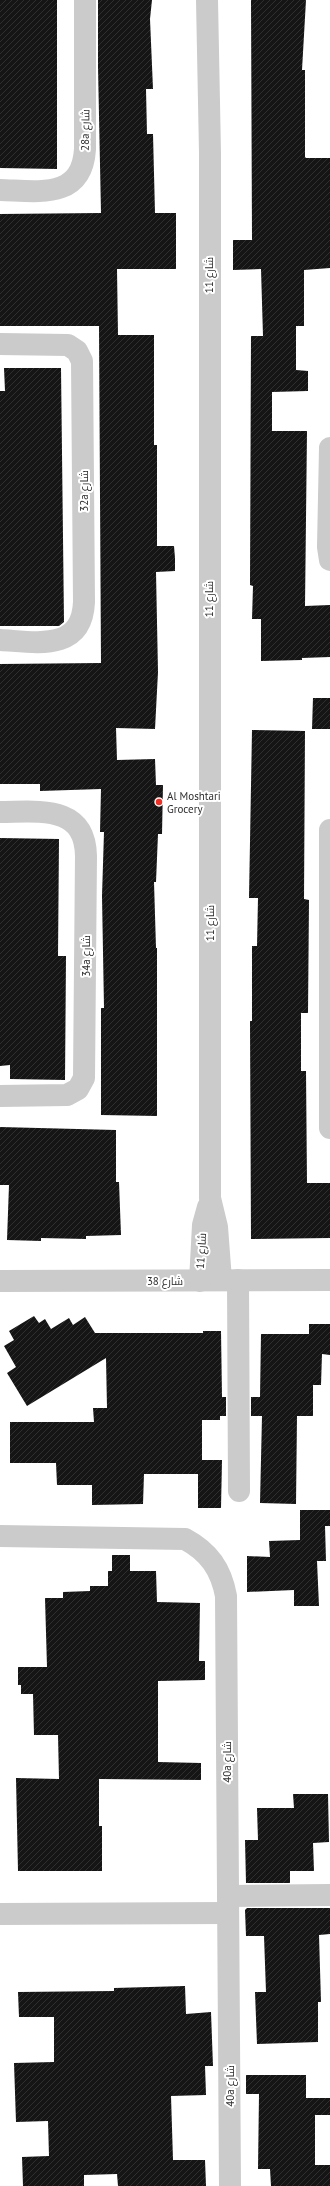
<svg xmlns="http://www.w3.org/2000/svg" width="330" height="2186" font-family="'PT Sans',Cairo,sans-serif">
	<defs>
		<pattern id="building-hatch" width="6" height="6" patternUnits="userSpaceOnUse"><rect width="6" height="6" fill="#151515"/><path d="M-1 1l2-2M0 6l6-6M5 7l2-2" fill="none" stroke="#2f2f2f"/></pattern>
	</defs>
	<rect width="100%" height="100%" fill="#fff"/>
	<g fill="url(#building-hatch)">
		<polygon points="0,0 57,0 57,169 0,168"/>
		<polygon points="98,0 152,0 150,19 153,89 146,89 147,134 153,134 155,213 176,213 176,269 117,269 118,335 154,335 154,445 157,445 157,546 174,546 175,558 175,571 156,572 158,672 155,729 116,728 117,760 155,759 156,785 163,785 162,834 158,834 156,882 154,882 156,948 157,948 157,1116 101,1115 101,1008 104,1008 102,896 104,832 100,832 101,789 40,791 40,784 0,784 0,664 101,663 99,326 0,326 0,214 101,213 98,67"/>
		<polygon points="251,0 306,0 302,70 305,70 305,157 306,158 330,158 330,268 304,270 304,326 296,326 296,370 308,371 308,391 272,392 272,431 307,431 305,606 330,605 330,657 302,658 302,660 261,661 261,619 252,619 253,586 250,585 251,336 263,336 261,269 233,270 233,240 252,240"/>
		<polygon points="4,368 61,368 64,622 59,626 0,626 0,391 5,391"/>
		<polygon points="313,698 330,698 330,729 312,729"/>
		<polygon points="252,730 305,731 304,899 309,900 308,1013 301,1013 301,1071 306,1071 307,1183 330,1183 330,1238 251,1239 250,1021 252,1021 252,946 257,946 258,898 249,898"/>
		<polygon points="0,838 59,839 58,956 66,956 65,1080 10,1079 10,1065 0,1066"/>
		<polygon points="0,1127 116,1130 116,1182 119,1182 121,1235 86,1236 86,1239 41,1238 41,1241 7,1240 9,1185 0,1185"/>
		<polygon points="34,1316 39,1323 45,1319 51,1329 69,1318 73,1325 85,1317 95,1333 203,1333 203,1331 221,1331 222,1397 226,1397 226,1416 220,1416 220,1420 202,1420 202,1460 222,1460 221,1508 198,1508 198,1474 144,1474 143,1504 92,1505 92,1485 57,1485 56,1463 10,1463 10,1422 94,1422 93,1408 107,1408 106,1358 27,1406 7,1373 16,1367 4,1346 14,1340 9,1331"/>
		<polygon points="309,1324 330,1324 330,1355 322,1354 321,1385 313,1385 313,1416 297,1416 296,1504 260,1503 262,1416 251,1416 251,1397 260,1397 261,1334 309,1334"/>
		<polygon points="300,1510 330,1510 330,1526 325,1526 326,1561 317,1561 319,1606 294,1606 294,1590 247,1592 247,1556 270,1557 269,1541 300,1540"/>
		<polygon points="112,1555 130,1555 130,1571 156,1571 157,1602 200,1603 199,1661 205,1661 205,1680 158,1681 158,1762 201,1763 201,1780 99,1779 99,1826 102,1826 102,1871 18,1871 16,1778 59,1779 58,1735 34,1735 33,1694 21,1694 21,1685 18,1685 18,1667 47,1667 45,1598 63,1598 63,1592 90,1591 90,1586 108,1586 108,1571 112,1571"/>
		<polygon points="293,1794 328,1794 329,1842 313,1843 314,1871 290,1871 290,1883 246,1883 245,1840 258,1840 257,1808 294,1808"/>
		<polygon points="247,1908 330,1908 330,1934 319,1935 321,2002 318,2002 318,2042 257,2044 255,1992 266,1992 264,1936 246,1936 245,1910"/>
		<polygon points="185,1986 186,2014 211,2012 213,2066 205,2066 206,2095 171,2096 173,2160 205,2160 206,2186 118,2186 117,2174 84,2175 84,2186 23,2186 22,2157 49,2156 48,2121 16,2122 14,2063 54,2062 54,2017 19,2017 18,1992 114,1991 114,1988"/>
		<polygon points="246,2075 306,2075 306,2098 330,2098 330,2115 315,2115 315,2165 330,2165 330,2186 271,2186 270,2169 258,2169 259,2094 246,2094"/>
	</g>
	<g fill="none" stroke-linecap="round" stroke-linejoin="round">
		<g stroke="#cbcbcb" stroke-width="22">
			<polyline points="207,0 210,153 210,1198 217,1227 221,1280"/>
			<path d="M0,190C38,191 82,200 85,149V0"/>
			<path d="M0,344L68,345L77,351L82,361L84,602C82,652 36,642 0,640"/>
			<polyline points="330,448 328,547 330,560"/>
			<path d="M0,812C38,812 85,804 86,856L84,1078L78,1089L67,1095L0,1096"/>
			<polyline points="330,830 330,1128"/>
			<polyline points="238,1280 239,1491"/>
			<polyline points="0,1281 330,1280"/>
			<polyline points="200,1281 203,1225 208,1207"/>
			<path d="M0,1536L185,1539C209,1552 221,1569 226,1596L230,2186"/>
			<polyline points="228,1896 330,1895"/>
			<polyline points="0,1914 228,1913"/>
		</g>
	</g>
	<circle fill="#f22d23" stroke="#fff" stroke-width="1.5" cx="159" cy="802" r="4"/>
	<g text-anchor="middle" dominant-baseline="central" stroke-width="4" stroke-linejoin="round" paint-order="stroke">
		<g font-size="11" fill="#2e2e2e" stroke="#fff">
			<text transform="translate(85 130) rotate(-89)">28a شارع</text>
			<text transform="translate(209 275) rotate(-90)">شارع 11</text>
			<text transform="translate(84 491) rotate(-90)">32a شارع</text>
			<text transform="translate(209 599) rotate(-90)">شارع 11</text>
			<text transform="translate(210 923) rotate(-90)">شارع 11</text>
			<text transform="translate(86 956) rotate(-90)">34a شارع</text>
			<text transform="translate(201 1251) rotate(-86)">شارع 11</text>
			<text x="165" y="1281">شارع 38</text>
			<text transform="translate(227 1762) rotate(-90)">40a شارع</text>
			<text transform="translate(230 2086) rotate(-90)">40a شارع</text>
		</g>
		<g font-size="11" fill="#2e2e2e" stroke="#fff" text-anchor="start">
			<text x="167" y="796">Al Moshtari<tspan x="167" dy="13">Grocery</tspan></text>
		</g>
	</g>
</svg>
